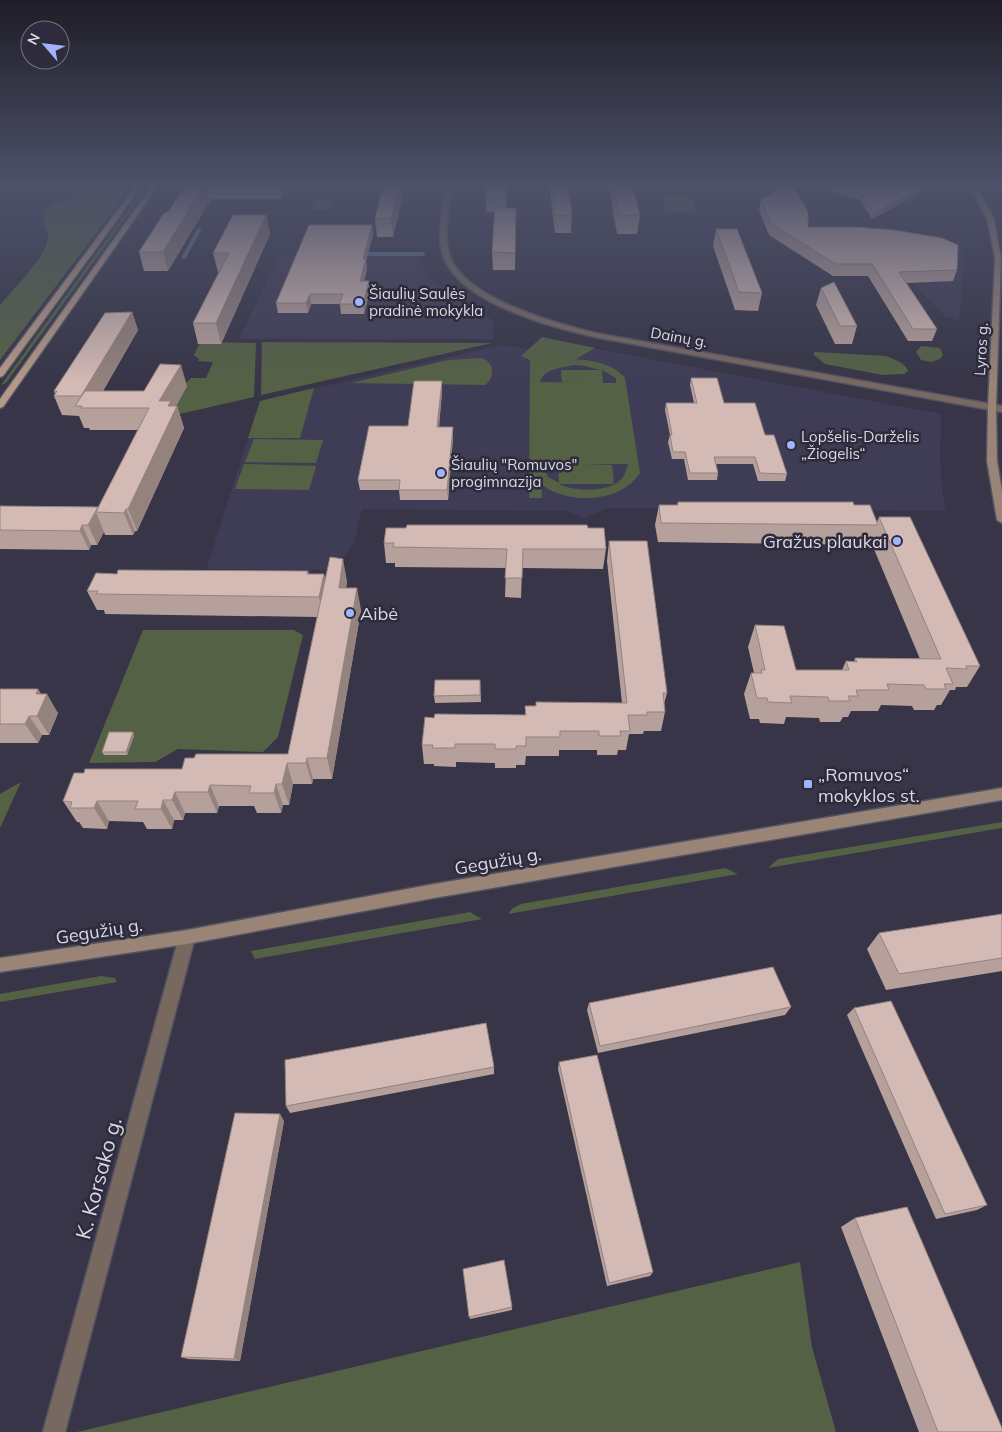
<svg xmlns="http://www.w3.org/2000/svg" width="1002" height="1432" font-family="Mulish,sans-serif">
	<rect width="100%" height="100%" fill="#373547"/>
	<g fill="#3f3d55">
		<polygon points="766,236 873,237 965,252 959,320 946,317 907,277 895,257 804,257"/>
		<polygon points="279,256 418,256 429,276 435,282 472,310 493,320 493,339 239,339"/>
		<polygon points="542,337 602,350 941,414 940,460 942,489 946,511 607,508 584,519 568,511 362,509 354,543 333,570 209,569 207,567 260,401 502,345 528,349"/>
	</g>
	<g fill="#556145" fill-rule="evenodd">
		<path d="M88,183H134L0,360V305C12,291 42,260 47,243C51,229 40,222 44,210L80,192Z"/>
		<polygon points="147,183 151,183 6,383 1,385"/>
		<polygon points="662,195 691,195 696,213 666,212"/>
		<polygon points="325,197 335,197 330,210 311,210 315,200 323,200"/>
		<path d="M542,337L595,348L576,359C594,361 612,363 625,378L640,473C620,503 570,505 542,485V498H529L530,360L521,356ZM575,365L585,366L601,370H561L562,382L603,383L602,370L616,378V383L540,382C543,369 563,367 575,365ZM542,464H558L559,483L548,477ZM583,464H627L628,466C626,469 625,474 623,477C613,493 574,492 559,484H614L612,465Z"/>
		<polygon points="203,342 256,343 254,397 171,416 183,386 191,378 206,378 213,362 198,361 199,359 194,355 199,344"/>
		<polygon points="262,342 492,343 261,395"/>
		<polygon points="921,346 940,348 943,355 940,359 931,362 921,360 916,352"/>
		<polygon points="815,352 886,356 900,362 906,367 908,371 904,374 883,375 825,364 813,354"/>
		<path d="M480,358C494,360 496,377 485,385L351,383L448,360Z"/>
		<polygon points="314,388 300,438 248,438 260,401"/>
		<polygon points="254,439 323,440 316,463 245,462"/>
		<polygon points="244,464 316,466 309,490 235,489"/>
		<polygon points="143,630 294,630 303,635 278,737 263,752 178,749 155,762 89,763"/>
		<polygon points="21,782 0,828 0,794"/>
		<polygon points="1002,822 1002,828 768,868 778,859"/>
		<polygon points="725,868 738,874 508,914 513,908 521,904"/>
		<polygon points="470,912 482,919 255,959 251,951"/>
		<polygon points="101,976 115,978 117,982 0,1002 0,994"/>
		<polygon points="800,1262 812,1347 836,1432 77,1432"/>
	</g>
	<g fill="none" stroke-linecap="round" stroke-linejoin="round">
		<g stroke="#5e7690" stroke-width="4">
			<polyline points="359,254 423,254"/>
			<polyline points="184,257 199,230"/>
		</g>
		<g stroke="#545363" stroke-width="3">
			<g id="street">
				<path d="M446,183H452C450,207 442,233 450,256C464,299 560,325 600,334L1002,406V412L600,338C557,329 457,303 443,255C436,233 444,206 446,183Z"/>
				<polygon points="187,930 192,932 195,937 65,1432 43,1432 179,937 182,932"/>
			</g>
		</g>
		<g stroke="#545363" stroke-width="3">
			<g id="secondary">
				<polygon points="969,183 975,183 994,219 1001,258 996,407 997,461 1002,491 1002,523 997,520 987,461 988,407 995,258 987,219"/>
				<polygon points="1002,788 1002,800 434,898 187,944 0,972 0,958 187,930 434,884"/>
			</g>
		</g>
		<g stroke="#545363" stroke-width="3">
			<g id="primary">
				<polygon points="138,183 144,183 3,376 0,377 0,368"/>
				<polygon points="154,183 160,183 3,407 0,408 0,399"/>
			</g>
		</g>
		<use href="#street" fill="#776960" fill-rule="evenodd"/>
		<use href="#secondary" fill="#998475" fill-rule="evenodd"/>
		<use href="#primary" fill="#b49986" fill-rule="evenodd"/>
	</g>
	<g fill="#b6a09b">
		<polygon points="187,183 405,183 393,237 377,237 375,218 382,190 285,190 281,199 211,199 168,271 144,271 139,252 169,211"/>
		<polygon points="507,183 506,208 516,208 515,270 493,270 492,252 495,212 486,212 486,196"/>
		<polygon points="549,183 567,183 572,215 571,233 555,233"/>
		<polygon points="608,183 632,183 640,215 637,234 617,234"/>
		<polygon points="681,183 736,183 735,188 680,188"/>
		<polygon points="808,183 921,183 919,194 872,219 860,200 808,184"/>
		<polygon points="761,199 808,227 957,270 953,281 906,283 937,329 932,341 908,341 868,276 833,276 769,235 759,210"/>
		<polygon points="266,215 270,234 221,344 198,344 193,323 219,272 218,272 213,253"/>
		<polygon points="372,225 373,235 366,260 367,269 364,281 369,281 370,291 364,314 341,314 340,304 311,304 308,313 278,313 276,303"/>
		<polygon points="716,229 762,293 758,311 735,310 713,246"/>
		<polygon points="821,288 857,326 852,344 835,344 816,305"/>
		<polygon points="132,312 138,330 103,391 144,391 187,386 176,406 177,406 184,428 137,531 135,531 133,535 105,535 104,532 97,545 91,545 89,550 0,549 0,506 98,507 138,430 90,430 89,428 84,428 79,416 62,415 54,396 55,394 54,391"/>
		<polygon points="691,378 724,403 765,435 787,474 785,481 758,481 753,464 716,464 718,473 717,480 688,480 684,459 672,459 668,442 670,435 665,410 666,403 694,403 690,385"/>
		<polygon points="442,391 439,427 453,437 448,500 400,500 399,490 360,490 358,480 408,426"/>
		<polygon points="678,502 854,505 877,522 879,517 980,666 967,687 956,687 955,690 950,690 941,705 937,705 934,710 914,710 912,706 881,705 878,711 851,711 848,717 843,717 840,722 820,722 819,718 786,717 784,724 760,723 759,719 750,719 744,694 751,673 754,673 748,647 755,625 796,670 842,670 846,661 854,662 855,658 920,659 871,542 870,545 658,542 655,525 659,505 677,505"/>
		<polygon points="406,528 588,528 606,549 603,569 522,568 521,598 505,597 506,568 395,567 395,563 386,563 384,543"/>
		<polygon points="609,541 667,693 664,704 665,712 661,731 644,731 643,734 629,734 626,750 618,750 617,755 597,755 597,750 559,750 559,756 526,756 525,765 516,765 516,768 495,768 495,763 456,762 456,767 434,766 434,764 424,764 422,745 434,718 525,715 525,706 622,703 607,561"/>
		<polygon points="308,571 309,574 324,574 325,579 347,581 346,588 361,610 332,779 313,779 312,784 293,784 289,805 283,805 281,813 257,813 254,806 219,806 217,813 185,813 183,820 174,820 172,829 147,829 143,822 109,821 107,829 83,828 79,822 77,822 63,801 182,769 288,754 317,617 105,614 104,610 97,610 87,591 117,574"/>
		<polygon points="480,680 481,702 435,703 434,696"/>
		<polygon points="0,689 38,689 41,694 58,713 49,735 42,735 38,743 0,743"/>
		<polygon points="133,732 134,736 127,755 104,755 102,752"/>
		<polygon points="1002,914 1002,971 886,990 867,949 879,933"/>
		<polygon points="589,1003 791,1007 785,1015 598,1053 587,1010"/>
		<polygon points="854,1008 987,1205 977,1210 936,1219 847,1015"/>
		<polygon points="559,1062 653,1272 650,1276 607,1286 558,1069"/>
		<polygon points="494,1067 494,1074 290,1113 286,1106"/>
		<polygon points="284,1121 240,1361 188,1359 181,1357"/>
		<polygon points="855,1218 1002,1432 919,1432 841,1227"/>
		<polygon points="463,1269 512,1307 512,1310 470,1319"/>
	</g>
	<g fill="#94827e">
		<polygon points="205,183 207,183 211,199 168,271 163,252"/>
		<polygon points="278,183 284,183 285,190 281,199"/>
		<polygon points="400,183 405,183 393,237 391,218"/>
		<polygon points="919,183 921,183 920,188 914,186"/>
		<polygon points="921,188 919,194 872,219 874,213"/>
		<polygon points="266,215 270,234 221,344 216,323"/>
		<polygon points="372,225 373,235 366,260 367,269 361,291 360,281 363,259"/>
		<polygon points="369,281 370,291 364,314 363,304"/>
		<polygon points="310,294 311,304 308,313 306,303"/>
		<polygon points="132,312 138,330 93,408 81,396"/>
		<polygon points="181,365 187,386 174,410 177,406 184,428 137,531 128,509 159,401"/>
		<polygon points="442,381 442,391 438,437 437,427"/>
		<polygon points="453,427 453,437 448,500 447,490"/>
		<polygon points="126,509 135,531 133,535 124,513"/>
		<polygon points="96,512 104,532 97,545 88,525"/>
		<polygon points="82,525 91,545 89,550 80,531"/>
		<polygon points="343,559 347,581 343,610 339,588"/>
		<polygon points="324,574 328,594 323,617 319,597"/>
		<polygon points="357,588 361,610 332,779 327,758"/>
		<polygon points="38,689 44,699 47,694 58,713 49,735 37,716 36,694"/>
		<polygon points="29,716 42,735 38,743 25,724"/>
		<polygon points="133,732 134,736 127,755 126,752"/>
		<polygon points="307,758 313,779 312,784 306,763"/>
		<polygon points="287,763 293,784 289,805 282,784"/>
		<polygon points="276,784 283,805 281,813 274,793"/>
		<polygon points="210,785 219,806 217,813 208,792"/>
		<polygon points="175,792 185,813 183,820 172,800"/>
		<polygon points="163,800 174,820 172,829 161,809"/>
		<polygon points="97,801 109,821 107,829 94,808"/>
		<polygon points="280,1114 284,1121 240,1361 234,1359"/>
	</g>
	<g fill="#d4bab4" stroke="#94827e">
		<polygon points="187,183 205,183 163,252 139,252 164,213 169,211"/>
		<polygon points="384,183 400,183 391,218 375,218"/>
		<polygon points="486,183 507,183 506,196 486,196"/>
		<polygon points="552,183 567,183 572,215 555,215"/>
		<polygon points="613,183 632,183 640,215 619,215"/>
		<polygon points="791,183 792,183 808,212 808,227 856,227 894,230 942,238 958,245 957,270 899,272 937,329 913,329 872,264 836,264 771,224 761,199"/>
		<polygon points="826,183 919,183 914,186 921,188 874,213 862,194"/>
		<polygon points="495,208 516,208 515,253 492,252"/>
		<polygon points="233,215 266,215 216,323 193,323 229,253 213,253"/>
		<polygon points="309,225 372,225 363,259 366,259 360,281 369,281 363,304 339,304 343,294 310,294 306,303 276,303"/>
		<polygon points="716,229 737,229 762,293 739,292"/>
		<polygon points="834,282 857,326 840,326 821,288"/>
		<polygon points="132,312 81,396 54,396 57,391 54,391 105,313"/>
		<polygon points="160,364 181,365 159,401 171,401 168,406 177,406 128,509 126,509 124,513 96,512 149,408 81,408 82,406 75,406 85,391 144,391"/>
		<polygon points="691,378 717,378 724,403 755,403 765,435 774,435 787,474 760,473 755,457 714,457 718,473 690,473 685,452 673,452 670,435 672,435 666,403 697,403"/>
		<polygon points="414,381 442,381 437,427 453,427 447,490 399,490 400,480 358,480 369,426 408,426"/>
		<polygon points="678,502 853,502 854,505 870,505 878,525 661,523 659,505 678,505"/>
		<polygon points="0,506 98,507 88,525 82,525 80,531 0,530"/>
		<polygon points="879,517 910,517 980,666 966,666 967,669 946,668 953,684 944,684 946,689 926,689 924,685 887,684 889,690 856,690 858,696 848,696 850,701 829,701 828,697 790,696 792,703 768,702 767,698 757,698 751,673 762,673 761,670 765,670 755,625 784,626 796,670 849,670 846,661 857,662 855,658 941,659"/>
		<polygon points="407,525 587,525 588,528 604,528 606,549 523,549 522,578 505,578 507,549 393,547 394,543 384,543 386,528 406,528"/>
		<polygon points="609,541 647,541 667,693 663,693 665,712 647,712 647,715 628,715 630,731 620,731 621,736 599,736 599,731 560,731 560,737 526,737 526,746 516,746 516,749 495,749 495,744 455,744 455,748 432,748 433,745 422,745 425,717 434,718 435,714 526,715 525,706 536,706 536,702 627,703"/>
		<polygon points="330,557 343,559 339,588 357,588 327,758 307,758 306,763 287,763 282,784 276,784 274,793 249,793 251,786 210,785 208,792 175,792 172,800 163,800 161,809 135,809 138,801 97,801 94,808 70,808 72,802 63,801 74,773 84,773 85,769 182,769 185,758 194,758 196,754 288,754"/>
		<polygon points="118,570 308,571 307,574 324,574 319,597 96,594 98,591 87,591 96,573 117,574"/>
		<polygon points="435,680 480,680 480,695 434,696"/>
		<polygon points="0,689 38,689 36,694 47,694 37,716 29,716 25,724 0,724"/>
		<polygon points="109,732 133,732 126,752 102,752"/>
		<polygon points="1002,914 1002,958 899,974 879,933"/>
		<polygon points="773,967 791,1007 600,1046 589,1003"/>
		<polygon points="891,1001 987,1205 945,1214 854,1008"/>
		<polygon points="486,1023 494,1067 286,1106 285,1060"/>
		<polygon points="597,1055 653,1272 609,1283 559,1062"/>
		<polygon points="235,1113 280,1114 234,1359 181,1357"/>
		<polygon points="907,1207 1002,1428 1002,1432 938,1432 855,1218"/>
		<polygon points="504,1260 512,1307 469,1317 463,1269"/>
	</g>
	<linearGradient id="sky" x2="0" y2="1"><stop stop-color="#1e1d27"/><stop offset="0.48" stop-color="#4d5169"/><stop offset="1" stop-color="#4d5169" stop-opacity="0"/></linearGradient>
	<rect width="1002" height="384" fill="url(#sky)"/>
	<g fill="#a2b2fd" stroke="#2d2b3c" stroke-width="2">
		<circle cx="359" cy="302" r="5"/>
		<circle cx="791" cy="445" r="5"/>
		<circle cx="441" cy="473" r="5"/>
		<circle cx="897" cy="541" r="5"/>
		<circle cx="350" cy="613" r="5"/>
		<rect x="803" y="779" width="10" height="10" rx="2.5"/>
	</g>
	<g text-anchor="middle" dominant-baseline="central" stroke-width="5" stroke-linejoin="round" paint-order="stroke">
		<g font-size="15" fill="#d9d9e4" stroke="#2d2b3c" text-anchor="start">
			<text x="369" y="293">Šiaulių Saulės<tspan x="369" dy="17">pradinė mokykla</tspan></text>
			<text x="801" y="436">Lopšelis-Darželis<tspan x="801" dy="17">„Žiogelis“</tspan></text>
			<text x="451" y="464">Šiaulių "Romuvos"<tspan x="451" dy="17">progimnazija</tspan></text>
		</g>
		<g font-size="15" fill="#d9d9e4" stroke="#2d2b3c">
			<text transform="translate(679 337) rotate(10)">Dainų g.</text>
			<text transform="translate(981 349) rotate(-87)">Lyros g.</text>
		</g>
		<g font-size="18" fill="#d9d9e4" stroke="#2d2b3c" text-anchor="start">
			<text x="887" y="541" text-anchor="end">Gražus plaukai</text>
			<text x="360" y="613">Aibė</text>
			<text x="818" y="774">„Romuvos“<tspan x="818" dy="21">mokyklos st.</tspan></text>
		</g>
		<g font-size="18" fill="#d9d9e4" stroke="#2d2b3c">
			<text transform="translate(498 861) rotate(-10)">Gegužių g.</text>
			<text transform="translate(99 931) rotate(-9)">Gegužių g.</text>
		</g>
		<g font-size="21" fill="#d9d9e4" stroke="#2d2b3c">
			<text transform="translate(98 1178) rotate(-75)">K. Korsako g.</text>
		</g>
	</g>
	<g transform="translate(45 45) rotate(298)"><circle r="24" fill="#2d2b3c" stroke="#72717f"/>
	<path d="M0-4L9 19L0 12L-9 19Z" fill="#a2b2fd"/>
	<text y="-8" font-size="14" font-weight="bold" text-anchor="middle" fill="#d9d9e4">N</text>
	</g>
</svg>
